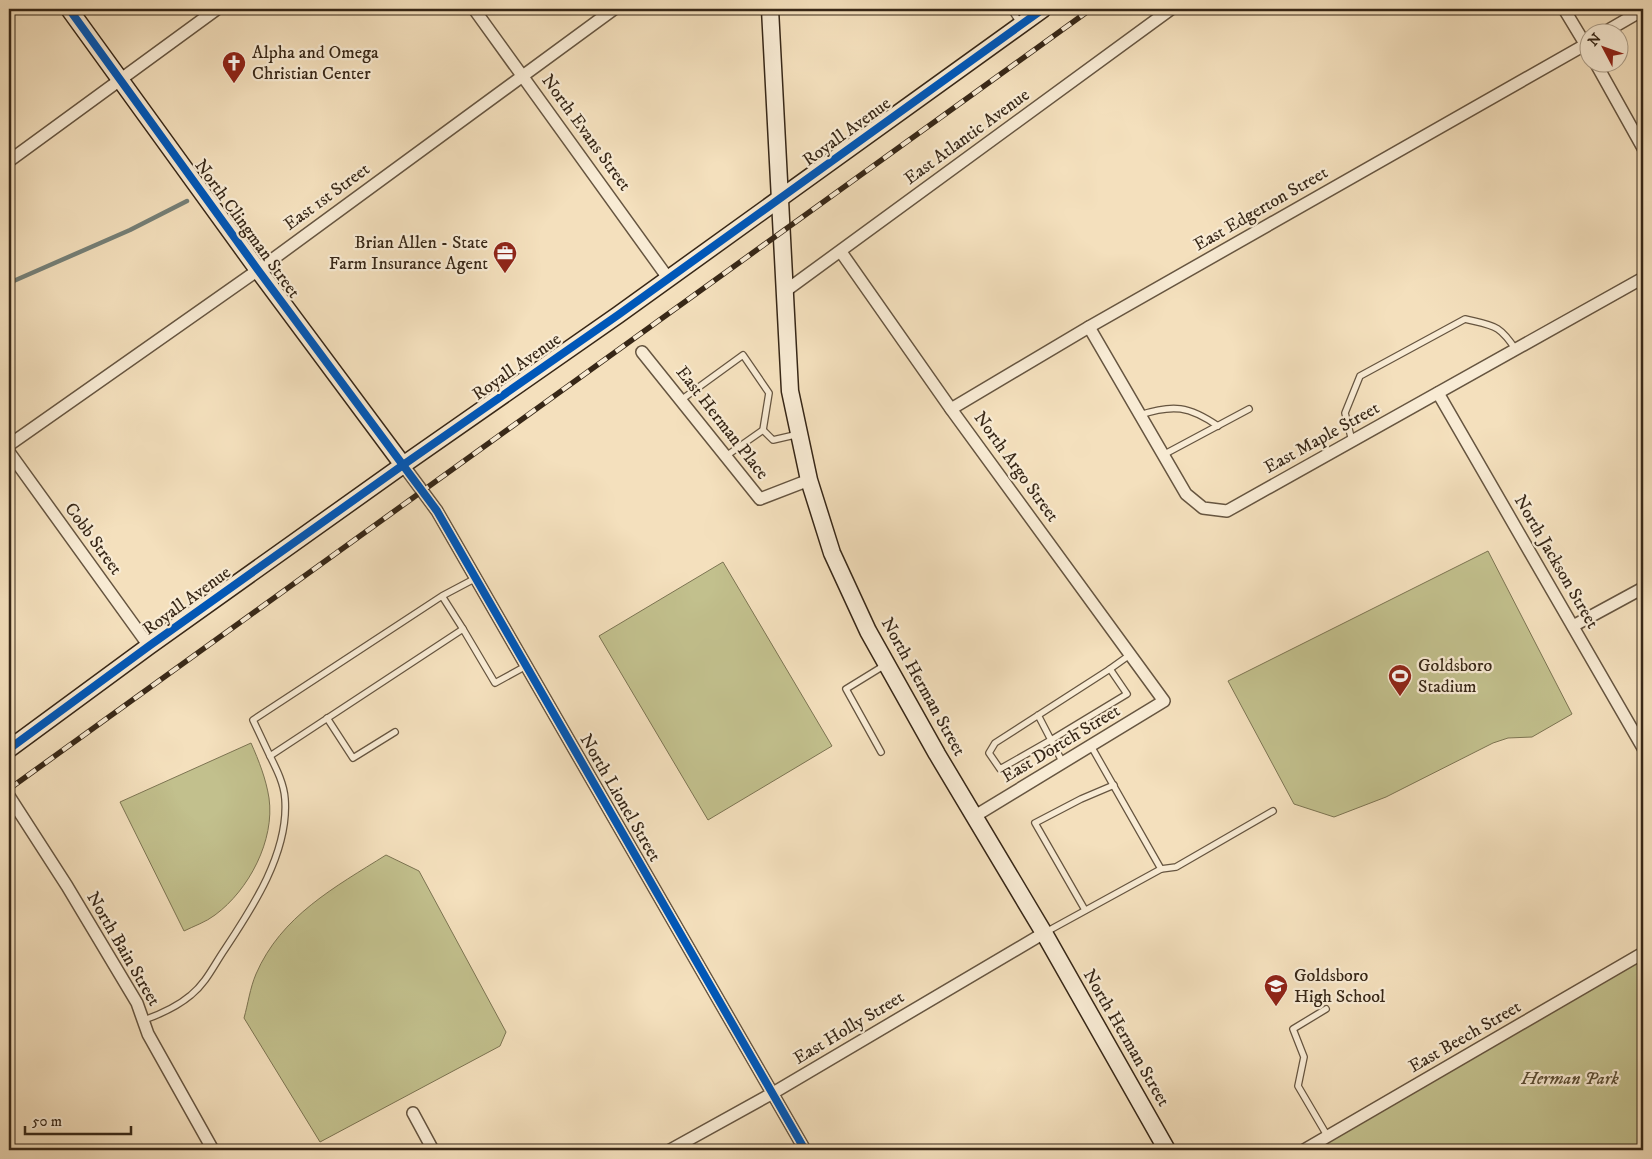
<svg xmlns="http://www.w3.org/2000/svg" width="1652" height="1159" font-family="'IM FELL DW Pica',serif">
	<rect width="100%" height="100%" fill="#f4e0bd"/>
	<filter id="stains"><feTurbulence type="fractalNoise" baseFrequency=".004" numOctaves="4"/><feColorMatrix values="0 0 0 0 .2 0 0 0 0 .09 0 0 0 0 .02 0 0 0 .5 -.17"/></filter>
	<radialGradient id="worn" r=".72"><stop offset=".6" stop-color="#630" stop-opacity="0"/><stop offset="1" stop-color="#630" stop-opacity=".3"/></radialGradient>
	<g fill="#c2c08d" stroke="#7c7452">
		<polygon points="1488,551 1572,714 1532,737 1508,738 1493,743 1386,797 1334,817 1294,804 1228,681"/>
		<polygon points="723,562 832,746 708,820 599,636"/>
		<path d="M251,743C259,761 266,779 269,798C275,840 249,890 215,915C206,922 194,926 184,931L120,802Z"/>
		<path d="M386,855L419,871L506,1032L500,1046L320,1142L244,1018C248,1004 250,988 256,974C281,916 335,887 386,855Z"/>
		<polygon points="1643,953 1643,1150 1304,1150"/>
	</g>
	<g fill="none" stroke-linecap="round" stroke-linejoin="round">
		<polyline stroke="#758078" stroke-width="4.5" points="9,283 130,230 187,201"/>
		<g stroke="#665540" stroke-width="8">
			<g id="lane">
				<polyline points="1011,9 1020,23"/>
				<polyline points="681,400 743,355 769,393 763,430 726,456"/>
				<path d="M1140,415C1173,404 1189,406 1218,426"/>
				<polyline points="763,430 773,440 799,434"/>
				<path d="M1352,441L1345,413L1360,376L1465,319C1494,326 1499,324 1516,350"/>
				<polyline points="1163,455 1249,409"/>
				<polyline points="442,596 463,629 270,756 253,720 442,596 476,578"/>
				<polyline points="463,629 495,683 526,666"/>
				<polyline points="1110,669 1131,654"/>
				<polyline points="1038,715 1051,740 1000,769 989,753 995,743 1110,669 1127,694 1051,740 1063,763"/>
				<polyline points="327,718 353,758 395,732"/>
				<polyline points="881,752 846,689 885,665"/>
				<polyline points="1161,869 1176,867 1273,811"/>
				<polyline points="1085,910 1035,823 1081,799 1114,785"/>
				<polyline points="1046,932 1161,869 1091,746"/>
				<polyline points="1326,1009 1293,1029 1304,1057 1298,1086 1328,1137"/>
				<path d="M144,1020C161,1014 178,1006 191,995C206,983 214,965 225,949C253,907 289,852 285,799C284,784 277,770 270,756"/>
			</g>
		</g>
		<g stroke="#665540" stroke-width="14">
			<g id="street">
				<polyline points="474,9 668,278"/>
				<polyline points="1564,9 1590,52"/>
				<polyline points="1605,32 1643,10"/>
				<polyline points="1595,62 1643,148"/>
				<polyline points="9,161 217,9"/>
				<polyline points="841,252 951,409 1164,701 975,816"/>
				<polyline points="784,292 1171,9"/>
				<polyline points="1089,327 1186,494 1203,508 1227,511 1643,278"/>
				<polyline points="642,352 760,499 809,480"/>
				<polyline points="1438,393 1643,748"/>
				<polyline points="951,409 1089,327 1590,42"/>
				<polyline points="9,445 258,270 614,9"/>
				<polyline points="9,452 149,646"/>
				<polyline points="403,465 437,511 805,1150"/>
				<polyline points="1573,626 1643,588"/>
				<polyline points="9,796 67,886 137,1003 148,1034 213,1150"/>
				<polyline points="413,1113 433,1150"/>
				<polyline points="670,1150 773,1093 1044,933"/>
				<polyline points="1304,1150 1643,953"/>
			</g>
		</g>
		<g stroke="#372717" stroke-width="19">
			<g id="secondary">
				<polyline points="69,9 258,270 403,465"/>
				<polyline points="770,9 790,391 809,480 832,553 868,631 937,754 1044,933 1167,1150"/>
				<polyline points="9,749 149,646 403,465 618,315 1043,9"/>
			</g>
		</g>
		<use href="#lane" stroke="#f8ebd4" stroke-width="5.5"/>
		<use href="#street" stroke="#f8ebd4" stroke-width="11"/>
		<use href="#secondary" stroke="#f8ebd4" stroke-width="16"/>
		<g stroke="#372717" stroke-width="5.5">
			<polyline id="rail" points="9,789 1091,9"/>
		</g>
		<use href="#rail" stroke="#f8ebd4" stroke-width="4" stroke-dasharray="11" stroke-linecap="butt"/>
		<g stroke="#f8ebd4" stroke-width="11">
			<g id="cycleway">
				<polyline points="69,9 258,270 437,511 805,1150"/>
				<polyline points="9,749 149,646 403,465 618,315 1043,9"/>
			</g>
		</g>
		<use href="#cycleway" stroke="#0057b8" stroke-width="8"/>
	</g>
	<defs>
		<g id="church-pin" transform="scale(1.25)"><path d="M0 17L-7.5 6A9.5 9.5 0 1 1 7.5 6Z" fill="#8f2418" stroke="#f8ebd4"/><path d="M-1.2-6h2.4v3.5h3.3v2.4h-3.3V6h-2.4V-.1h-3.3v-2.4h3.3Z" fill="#fff"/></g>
		<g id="office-pin" transform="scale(1.25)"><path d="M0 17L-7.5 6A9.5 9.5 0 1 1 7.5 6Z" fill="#8f2418" stroke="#f8ebd4"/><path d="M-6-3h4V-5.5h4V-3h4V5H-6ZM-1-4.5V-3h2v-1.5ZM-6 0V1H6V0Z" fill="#fff"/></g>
		<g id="stadium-pin" transform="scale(1.25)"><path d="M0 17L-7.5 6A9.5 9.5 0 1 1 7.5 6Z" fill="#8f2418" stroke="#f8ebd4"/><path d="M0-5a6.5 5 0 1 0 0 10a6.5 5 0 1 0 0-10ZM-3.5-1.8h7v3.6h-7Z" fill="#fff"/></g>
		<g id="school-pin" transform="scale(1.25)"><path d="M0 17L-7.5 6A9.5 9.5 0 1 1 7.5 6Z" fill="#8f2418" stroke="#f8ebd4"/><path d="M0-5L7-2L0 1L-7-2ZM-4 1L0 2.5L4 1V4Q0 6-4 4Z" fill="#fff"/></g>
	</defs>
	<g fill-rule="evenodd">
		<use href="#church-pin" x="234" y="63"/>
		<use href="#office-pin" x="505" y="253"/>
		<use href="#stadium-pin" x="1400" y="676"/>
		<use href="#school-pin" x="1276" y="986"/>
	</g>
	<g text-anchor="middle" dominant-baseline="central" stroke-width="4.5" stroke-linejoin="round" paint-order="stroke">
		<g font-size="18" fill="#372717" stroke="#f8ebd4" text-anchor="start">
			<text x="252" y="53">Alpha and Omega<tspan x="252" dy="21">Christian Center</tspan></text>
			<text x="488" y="243" text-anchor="end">Brian Allen - State<tspan x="488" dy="21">Farm Insurance Agent</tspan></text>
			<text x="1418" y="666">Goldsboro<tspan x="1418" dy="21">Stadium</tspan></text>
			<text x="1294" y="976">Goldsboro<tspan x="1294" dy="21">High School</tspan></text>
		</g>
		<g font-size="18" fill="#372717" stroke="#f8ebd4">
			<text transform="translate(847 132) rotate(-36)">Royall Avenue</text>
			<text transform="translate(586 133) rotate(54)">North Evans Street</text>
			<text transform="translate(967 137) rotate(-36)">East Atlantic Avenue</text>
			<text transform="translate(327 197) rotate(-36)">East 1st Street</text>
			<text transform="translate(1261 209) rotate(-30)">East Edgerton Street</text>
			<text transform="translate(247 229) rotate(54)">North Clingman Street</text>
			<text transform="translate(517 367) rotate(-35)">Royall Avenue</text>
			<text transform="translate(722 423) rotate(52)">East Herman Place</text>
			<text transform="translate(1322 438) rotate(-29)">East Maple Street</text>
			<text transform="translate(1016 467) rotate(54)">North Argo Street</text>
			<text transform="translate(93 539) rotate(54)">Cobb Street</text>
			<text transform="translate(1556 562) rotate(60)">North Jackson Street</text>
			<text transform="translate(187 601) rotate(-36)">Royall Avenue</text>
			<text transform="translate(923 687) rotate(61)">North Herman Street</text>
			<text transform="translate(1061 744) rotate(-31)">East Dortch Street</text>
			<text transform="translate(620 798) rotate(60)">North Lionel Street</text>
			<text transform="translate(123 949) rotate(60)">North Bain Street</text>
			<text transform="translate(849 1028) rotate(-31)">East Holly Street</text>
			<text transform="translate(1465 1037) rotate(-30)">East Beech Street</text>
			<text transform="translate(1126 1038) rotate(60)">North Herman Street</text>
		</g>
		<g font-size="18" font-style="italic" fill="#5a4d34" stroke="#f8ebd4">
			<text x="1570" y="1079">Herman Park</text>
		</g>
	</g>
	<rect width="1652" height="1159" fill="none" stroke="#f4e0bd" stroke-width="30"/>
	<rect x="10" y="10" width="1632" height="1139" fill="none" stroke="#372717" stroke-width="2.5"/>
	<rect x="15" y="15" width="1622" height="1129" fill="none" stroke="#372717"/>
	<g transform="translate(1604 48) rotate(311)"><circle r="24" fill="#f8ebd4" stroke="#ab9d88"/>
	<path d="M0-4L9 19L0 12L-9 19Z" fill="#8f2418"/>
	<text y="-8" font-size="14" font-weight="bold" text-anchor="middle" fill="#372717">N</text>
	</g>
	<path d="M25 1126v8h106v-8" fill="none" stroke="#372717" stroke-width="2.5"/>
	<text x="32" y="1126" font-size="15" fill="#372717" stroke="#f8ebd4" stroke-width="4" paint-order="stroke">50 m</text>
	<rect width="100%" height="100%" filter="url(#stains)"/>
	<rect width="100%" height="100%" fill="url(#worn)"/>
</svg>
